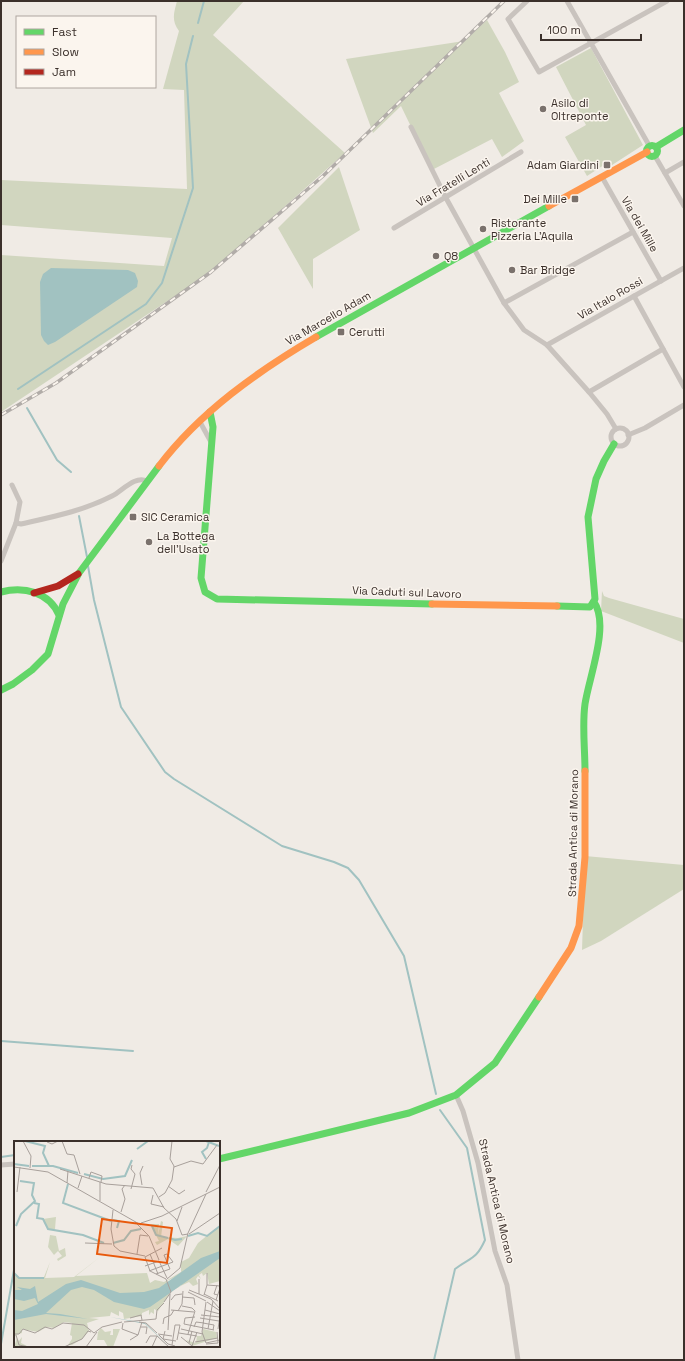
<svg xmlns="http://www.w3.org/2000/svg" width="685" height="1361" font-family="'Space Grotesk',sans-serif">
	<rect width="100%" height="100%" fill="#f0ebe5"/>
	<g fill="#d1d6bf">
		<path d="M177,1H244L213,35L345,153L211,272L1,412V255L164,266L172,238L1,225V180L187,189L184,90L163,89L179,31C171,20 174,13 177,1Z"/>
		<polygon points="487,20 505,52 519,82 499,93 524,141 502,157 492,139 432,170 401,106 373,133 346,59 464,41"/>
		<polygon points="591,48 643,145 609,167 607,163 587,176 565,137 586,125 556,67"/>
		<polygon points="339,167 360,230 313,259 313,289 278,228"/>
		<polygon points="602,591 604,596 609,598 684,619 684,643 601,611"/>
		<polygon points="585,856 684,865 684,889 601,941 582,950"/>
	</g>
	<polygon fill="#a1c2c1" points="51,268 128,270 135,273 138,281 137,287 55,342 48,345 44,341 41,335 40,282 43,274"/>
	<g fill="none" stroke-linecap="round" stroke-linejoin="round">
		<g stroke="#a1c2c1" stroke-width="2">
			<polyline points="198,23 204,1"/>
			<polyline points="18,389 146,304 162,283 193,188 186,64 193,36"/>
			<polyline points="27,408 57,460 71,472"/>
			<polyline points="79,516 87,557"/>
			<polyline points="88,566 94,600 121,707 165,772 174,779 282,846 334,862 348,868 359,880 404,956 436,1094"/>
			<polyline points="1,1041 133,1051"/>
			<polyline points="1,1157 15,1155"/>
			<polyline points="1,1344 15,1264"/>
			<path d="M434,1360L455,1269C471,1257 476,1260 485,1240L467,1148L440,1110"/>
		</g>
		<g stroke="#c9c3be" stroke-width="5">
			<polyline points="527,1 508,19 539,72 667,1"/>
			<polyline points="567,1 650,147"/>
			<polyline points="411,127 446,198 504,303 524,330 547,345 589,392 607,414 616,429"/>
			<polyline points="655,156 684,206"/>
			<polyline points="665,173 684,162"/>
			<polyline points="602,177 661,281"/>
			<polyline points="394,228 521,152"/>
			<polyline points="634,296 684,387"/>
			<polyline points="504,303 633,232"/>
			<polyline points="547,345 684,268"/>
			<polyline points="589,392 663,349"/>
			<polyline points="200,422 211,442"/>
			<circle cx="620" cy="437" r="9"/>
			<polyline points="628,435 645,428 684,405"/>
			<polyline points="12,485 20,502 16,523"/>
			<path d="M1,561L16,523L21,524C52,517 83,511 112,496C122,491 135,475 147,481"/>
			<polyline points="456,1095 463,1111 478,1163 495,1251 507,1285 518,1360"/>
			<polyline points="1,1165 15,1164"/>
		</g>
		<g stroke="#63d668" stroke-width="7">
			<circle cx="652" cy="151" r="5.5"/>
			<polyline points="656,147 684,130"/>
			<polyline points="316,337 549,206"/>
			<polyline points="210,412 213,427 201,578 205,592 217,599 432,604"/>
			<path d="M1,592C24,586 49,592 59,615"/>
			<polyline points="557,606 590,607 595,599 588,517 596,479 604,461 614,444"/>
			<polyline points="1,690 13,684 32,670 48,654 63,604 79,573 159,466"/>
			<path d="M585,771C585,749 582,725 585,704C589,677 610,625 594,602"/>
			<polyline points="219,1159 409,1113 456,1095 495,1063 539,997"/>
		</g>
		<g stroke="#ff974d" stroke-width="7">
			<polyline points="549,206 647,152"/>
			<path d="M159,466C200,412 258,371 316,337"/>
			<polyline points="432,604 557,606"/>
			<polyline points="539,997 571,948 579,926 585,857 585,771"/>
		</g>
		<polyline stroke="#b3261e" stroke-width="7" points="34,593 58,586 78,574"/>
		<g stroke="#b1aca8" stroke-width="3.5">
			<polyline id="rail" points="1,415 56,383 211,272 323,176 504,1"/>
		</g>
		<use href="#rail" stroke="#fbf5ee" stroke-width="2" stroke-dasharray="6" stroke-linecap="butt"/>
	</g>
	<g fill="#7a716c" stroke="#fbf5ee" stroke-width="1.5">
		<circle cx="543" cy="109" r="4"/>
		<rect x="603" y="161" width="8" height="8" rx="2"/>
		<rect x="571" y="195" width="8" height="8" rx="2"/>
		<circle cx="483" cy="229" r="4"/>
		<circle cx="436" cy="256" r="4"/>
		<circle cx="512" cy="270" r="4"/>
		<rect x="337" y="328" width="8" height="8" rx="2"/>
		<rect x="129" y="513" width="8" height="8" rx="2"/>
		<circle cx="149" cy="542" r="4"/>
	</g>
	<g text-anchor="middle" dominant-baseline="central" stroke-width="3" stroke-linejoin="round" paint-order="stroke">
		<g font-size="11" fill="#3b302b" stroke="#fbf5ee" text-anchor="start">
			<text x="551" y="103">Asilo di<tspan x="551" dy="13">Oltreponte</tspan></text>
			<text x="599" y="165" text-anchor="end">Adam Giardini</text>
			<text x="567" y="199" text-anchor="end">Dei Mille</text>
			<text x="491" y="223">Ristorante<tspan x="491" dy="13">Pizzeria L'Aquila</tspan></text>
			<text x="444" y="256">Q8</text>
			<text x="520" y="270">Bar Bridge</text>
			<text x="349" y="332">Cerutti</text>
			<text x="141" y="517">SIC Ceramica</text>
			<text x="157" y="536">La Bottega<tspan x="157" dy="13">dell'Usato</tspan></text>
		</g>
		<g font-size="11" fill="#3b302b" stroke="#fbf5ee">
			<text transform="translate(453 182) rotate(-31)">Via Fratelli Lenti</text>
			<text transform="translate(640 224) rotate(60)">Via dei Mille</text>
			<text transform="translate(610 298) rotate(-30)">Via Italo Rossi</text>
			<text transform="translate(328 318) rotate(-30)">Via Marcello Adam</text>
			<text transform="translate(407 592) rotate(2)">Via Caduti sul Lavoro</text>
			<text transform="translate(573 833) rotate(-89)">Strada Antica di Morano</text>
			<text transform="translate(497 1201) rotate(77)">Strada Antica di Morano</text>
		</g>
	</g>
	<g transform="translate(14 1141)">
		<rect width="206" height="206" fill="#f0ebe5"/>
		<path d="M42,76L41,88H34L29,78ZM147,80L149,81L147,96L164,97L173,95L164,105L154,98L143,104L141,101L145,100L136,83H145L144,94ZM206,84V140L195,143L193,132L189,135L188,132L185,134L187,138L184,135L182,138L184,143L179,145L175,141L158,149L144,170L140,168V173L137,171L136,173L135,174V169L128,172V175L110,178L109,172L105,170V175L97,171L96,175L75,177L85,178L73,182L75,190L68,198L58,204H54L58,198V195L56,194L58,182L50,181L40,187L33,186L24,191L8,188V192L2,194L3,197L5,200L8,196L7,202L15,206H0L3,197L0,193V132L5,137L30,136L36,121L31,137L60,136L86,116L62,135L133,132L136,142L141,139L150,141L167,131V121L175,117L184,102ZM169,132L167,145L157,150L153,140ZM36,94L42,95L45,110L51,107L52,115L44,120L43,118L48,115L44,110L40,114L34,106ZM87,187L91,191L97,190L96,194H99V188H106L99,206H94L90,199H83L84,191ZM189,188L202,191L203,197L178,205L172,199L182,202L183,195H187Z" fill="#d1d6bf" fill-rule="evenodd"/>
		<path d="M206,110V117L136,166L130,168L100,161L80,149L68,146L57,149L32,172L46,173L74,178L96,176L131,182L156,206L131,183L96,176L74,178L32,173L0,179V169L8,170L24,163L21,157L10,160L0,158V149H8L3,146L16,148L21,145L24,161L52,143L67,139L106,152L130,151L145,147L187,117Z" fill="#a1c2c1"/>
		<path fill="none" stroke="#a1c2c1" stroke-width="2" d="M11,0L31,5L29,12L35,25M192,0L205,5M123,8L134,0M192,18L188,11L193,7L195,1M0,23L15,25M18,25H39L64,32M70,33L89,38L111,35L118,19M54,43L49,62L97,80M20,62L25,63L23,77L29,78L34,88L69,94L90,102M99,79L105,80L103,87M2,85L7,73L21,60L18,54L20,42L6,40M138,85L142,94L154,97M174,95L184,92L193,95L206,85M155,97L161,99L168,98M99,102L110,99L117,90L127,88M0,132L5,137H30"/>
		<path fill="none" stroke="#a8a09b" stroke-width="1" d="M9,0L17,15L16,27M48,0L53,13L60,14L66,33M33,1L38,3L44,0M0,26L34,31L127,84M160,26L177,20L189,23L203,4M46,28L92,43L139,47L150,67L162,78L168,94L174,93M75,37L77,31L88,35L87,41M53,42L54,30M128,44L126,32L129,25M154,45L165,53L171,49M64,47L68,35M117,48L121,33L117,28L118,24M3,51L6,26M192,51L206,24M139,54L137,63L150,66M145,56L151,52L158,39L160,25L156,18L158,0M86,60V41M99,69L97,88L100,105L106,110L131,115M107,71L111,58L108,48L111,44M163,80L168,66M121,81L135,95L145,119M127,82L148,75L206,46M175,93L206,72M71,102L98,103M123,113L126,94L134,95M136,113L144,133M131,116L136,130L152,138M131,116L148,107M145,120L153,137M131,125L145,120M135,130L159,121L153,113L150,114M142,133L156,128L150,114M152,138L157,151M153,138L166,127L174,92L192,53M185,138V153M193,144L206,145M203,144L200,153L204,154M175,149L197,158L206,168M174,151L192,160M190,153L204,160M190,154L193,144V132M168,156L180,157L181,164M157,159L161,154L168,153M202,159L206,147M150,161L157,151M193,161L206,170M168,165L178,167L181,170M157,169L180,171M191,169L206,173M164,170L168,163L169,150M187,174L206,176M181,176L171,177L170,183L200,189M116,177L127,174L128,179M186,177L205,180M142,178L143,169L150,162M110,181L142,178M125,181L132,182L143,192M109,182L108,188L124,194M189,182L200,184L199,189M149,183L150,177L157,174L160,169M127,186H133L132,193M180,186L182,181L190,182M167,188L189,193M194,188L199,160M204,188L206,175M154,189L156,153M151,190L149,198L162,200M165,192L183,195M0,193H5L9,188L21,192L31,186L38,188L49,182L70,184L80,192L88,186L108,181M144,193L158,195M174,193L181,170M2,194L5,204L15,206M145,194L154,203L161,205M143,195L155,206M167,196L178,205L183,191M116,199L124,194L128,181M181,201L204,197M132,202L136,195H143M175,202L178,190M192,202L188,191L192,161M192,202L206,199M192,203L204,202L203,191M158,204L161,184H166L163,199M50,206L68,198L74,190L77,191M72,206L83,191M138,206L143,195"/>
		<path fill="#e8590c" fill-opacity="0.15" stroke="#e8590c" stroke-width="2" d="M88,78L158,87L153,122L83,113Z"/>
		<rect width="206" height="206" fill="none" stroke="#3b302b" stroke-width="2"/>
	</g>
	<rect width="685" height="1361" fill="none" stroke="#3b302b" stroke-width="4"/>
	<rect x="16" y="16" width="140" height="72" fill="#fbf5ee" stroke="#aea6a0"/>
	<rect x="24" y="29" width="20" height="6" fill="#63d668" stroke="#aea6a0"/>
	<text x="52" y="36" font-size="12" fill="#3b302b">Fast</text>
	<rect x="24" y="49" width="20" height="6" fill="#ff974d" stroke="#aea6a0"/>
	<text x="52" y="56" font-size="12" fill="#3b302b">Slow</text>
	<rect x="24" y="69" width="20" height="6" fill="#b3261e" stroke="#aea6a0"/>
	<text x="52" y="76" font-size="12" fill="#3b302b">Jam</text>
	<path d="M541 34v6h100v-6" fill="none" stroke="#3b302b" stroke-width="2"/>
	<text x="547" y="34" font-size="12" fill="#3b302b" stroke="#fbf5ee" stroke-width="3" paint-order="stroke">100 m</text>
</svg>
